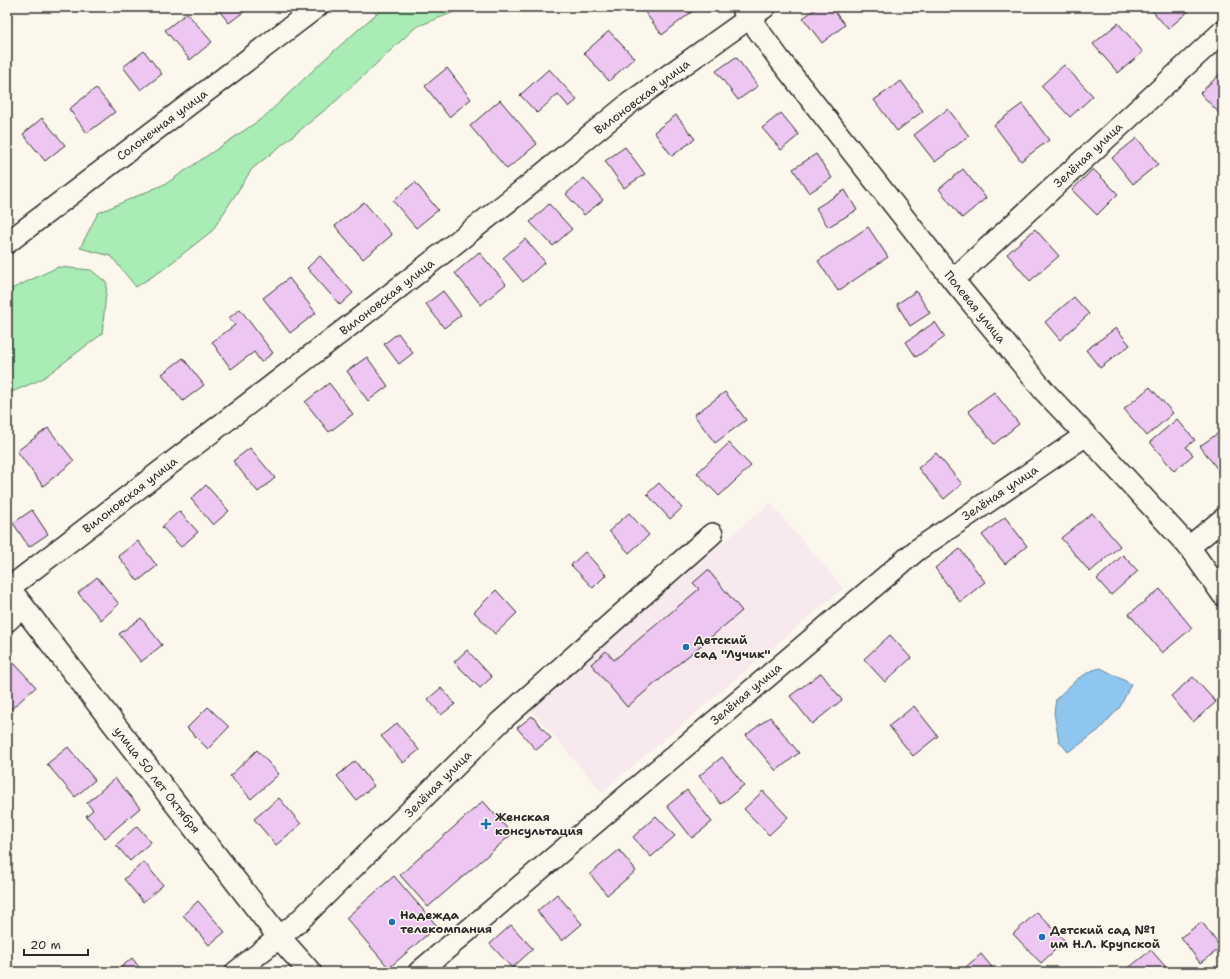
<svg xmlns="http://www.w3.org/2000/svg" width="1230" height="979" font-family="'Shantell Sans',sans-serif">
	<rect width="100%" height="100%" fill="#fbf7ec"/>
	<filter id="ink" filterUnits="userSpaceOnUse"><feTurbulence type="fractalNoise" baseFrequency=".025" numOctaves="2"/><feDisplacementMap in="SourceGraphic" scale="8" xChannelSelector="R" yChannelSelector="G"/><feConvolveMatrix kernelMatrix="1 2 1 2 8 2 1 2 1" color-interpolation-filters="sRGB"/></filter>
	<g filter="url(#ink)">
		<polygon fill="#f7e9ee" points="770,503 843,588 602,792 529,707"/>
		<g fill="#aaecb5" stroke="#6a8c70">
			<polygon points="384,7 467,7 416,27 336,101 252,169 212,231 161,271 136,287 111,256 80,248 98,213 167,183 264,117 326,58"/>
			<polygon points="58,267 91,270 107,283 102,334 42,379 7,394 7,291"/>
		</g>
		<polygon fill="#8ec6ed" stroke="#66889f" points="1101,668 1131,684 1120,707 1099,730 1079,745 1068,752 1059,741 1054,713 1056,699 1077,679 1093,670"/>
		<g fill="#edc7f1" stroke="#2b2b2b">
			<polygon points="216,7 250,7 229,23"/>
			<polygon points="641,7 698,7 662,35"/>
			<polygon points="818,7 831,7 845,25 822,43 803,18"/>
			<polygon points="1149,7 1187,7 1190,10 1168,29"/>
			<polygon points="187,13 212,42 190,60 165,30"/>
			<polygon points="1118,23 1143,52 1118,73 1093,44"/>
			<polygon points="609,31 634,58 609,81 584,53"/>
			<polygon points="144,51 162,74 141,90 123,67"/>
			<polygon points="736,57 758,86 738,100 716,71"/>
			<polygon points="1064,65 1093,96 1070,117 1041,86"/>
			<polygon points="447,68 471,99 449,117 425,86"/>
			<polygon points="549,69 577,100 569,107 558,94 537,113 520,95"/>
			<polygon points="1221,73 1223,76 1223,113 1221,115 1200,93"/>
			<polygon points="901,81 923,111 897,131 874,100"/>
			<polygon points="96,88 115,112 87,133 69,109"/>
			<polygon points="500,100 537,144 507,169 470,126"/>
			<polygon points="1022,104 1049,140 1021,161 994,125"/>
			<polygon points="948,109 969,136 935,162 914,135"/>
			<polygon points="781,113 799,135 781,150 762,128"/>
			<polygon points="676,115 695,139 672,156 654,132"/>
			<polygon points="42,118 65,145 45,161 23,134"/>
			<polygon points="1137,138 1158,164 1133,184 1112,158"/>
			<polygon points="625,147 645,174 624,188 605,161"/>
			<polygon points="816,154 832,178 809,193 793,169"/>
			<polygon points="963,169 986,198 962,218 939,189"/>
			<polygon points="1093,169 1118,194 1097,215 1072,190"/>
			<polygon points="584,178 603,200 584,215 566,194"/>
			<polygon points="415,182 438,210 416,228 393,201"/>
			<polygon points="845,190 857,210 828,227 816,208"/>
			<polygon points="364,202 392,235 363,259 335,226"/>
			<polygon points="549,204 572,229 553,246 530,222"/>
			<polygon points="868,227 888,257 838,291 818,261"/>
			<polygon points="1035,229 1059,256 1030,281 1007,254"/>
			<polygon points="525,239 545,262 523,282 503,258"/>
			<polygon points="479,252 506,284 481,305 455,273"/>
			<polygon points="320,256 353,293 340,305 307,268"/>
			<polygon points="289,278 316,313 290,333 263,298"/>
			<polygon points="443,291 461,315 444,328 426,304"/>
			<polygon points="916,291 930,313 910,326 897,304"/>
			<polygon points="1074,297 1089,314 1060,340 1045,322"/>
			<polygon points="240,309 273,353 261,362 254,352 231,369 212,342 235,325 229,318"/>
			<polygon points="935,322 945,337 916,357 906,342"/>
			<polygon points="1116,328 1130,345 1100,368 1086,350"/>
			<polygon points="398,333 413,353 399,364 384,344"/>
			<polygon points="367,357 388,386 368,401 347,371"/>
			<polygon points="183,358 204,385 183,401 162,374"/>
			<polygon points="329,383 353,414 329,432 305,402"/>
			<polygon points="1150,387 1173,413 1147,436 1124,409"/>
			<polygon points="725,392 746,420 715,443 694,415"/>
			<polygon points="994,392 1019,424 994,444 968,411"/>
			<polygon points="1177,419 1195,440 1186,447 1193,455 1174,471 1150,442"/>
			<polygon points="48,428 74,461 43,486 17,451"/>
			<polygon points="1221,431 1223,433 1223,466 1218,470 1200,446"/>
			<polygon points="729,443 751,466 719,496 697,473"/>
			<polygon points="250,448 275,478 258,492 233,461"/>
			<polygon points="936,453 962,484 944,499 918,468"/>
			<polygon points="659,483 682,508 670,519 647,494"/>
			<polygon points="206,485 229,511 213,525 191,499"/>
			<polygon points="32,510 48,534 29,547 13,523"/>
			<polygon points="179,511 198,532 181,547 162,527"/>
			<polygon points="629,513 649,535 629,553 609,531"/>
			<polygon points="1092,513 1120,546 1090,572 1061,538"/>
			<polygon points="1005,517 1027,546 1005,564 982,535"/>
			<polygon points="138,541 157,566 138,581 118,556"/>
			<polygon points="960,549 985,582 960,602 935,568"/>
			<polygon points="585,552 606,575 593,588 571,565"/>
			<polygon points="1123,555 1138,571 1111,595 1097,579"/>
			<polygon points="708,570 742,611 627,707 591,664 606,651 614,660 699,589 693,583"/>
			<polygon points="97,577 119,604 101,620 78,593"/>
			<polygon points="1160,589 1192,628 1162,653 1129,614"/>
			<polygon points="496,590 517,613 495,634 474,612"/>
			<polygon points="141,618 162,645 141,662 119,634"/>
			<polygon points="890,635 911,658 885,682 864,659"/>
			<polygon points="467,650 492,677 480,688 454,662"/>
			<polygon points="14,663 36,687 9,711 7,708 7,669"/>
			<polygon points="821,673 842,700 812,724 790,696"/>
			<polygon points="1193,677 1216,702 1193,722 1171,696"/>
			<polygon points="441,688 455,704 441,715 428,699"/>
			<polygon points="914,706 938,736 913,756 889,726"/>
			<polygon points="208,707 229,727 208,749 187,728"/>
			<polygon points="532,716 551,738 536,750 517,728"/>
			<polygon points="770,717 799,753 776,771 746,735"/>
			<polygon points="397,723 419,750 403,763 381,736"/>
			<polygon points="68,747 95,780 75,797 47,764"/>
			<polygon points="257,750 279,774 251,799 230,776"/>
			<polygon points="722,757 744,785 721,804 699,776"/>
			<polygon points="355,761 374,786 356,800 337,776"/>
			<polygon points="115,778 140,808 105,838 86,816 93,810 87,803"/>
			<polygon points="687,790 712,822 692,838 667,806"/>
			<polygon points="763,791 788,817 769,835 744,809"/>
			<polygon points="279,798 301,824 276,845 254,819"/>
			<polygon points="483,801 512,834 428,907 400,875"/>
			<polygon points="656,816 675,836 651,857 633,837"/>
			<polygon points="137,826 151,842 130,861 116,845"/>
			<polygon points="619,850 636,871 607,895 590,874"/>
			<polygon points="144,862 163,885 143,902 124,879"/>
			<polygon points="394,876 437,926 389,968 346,918"/>
			<polygon points="557,894 582,924 562,941 537,911"/>
			<polygon points="198,901 225,932 209,945 183,915"/>
			<polygon points="1037,912 1065,941 1041,963 1013,934"/>
			<polygon points="1202,922 1221,948 1200,963 1181,937"/>
			<polygon points="511,925 533,949 512,968 490,944"/>
			<polygon points="1151,950 1170,972 1128,972 1126,970"/>
			<polygon points="981,954 996,972 960,972"/>
			<polygon points="132,958 143,972 122,972 119,969"/>
		</g>
		<g fill="none" stroke-linecap="round" stroke-linejoin="round">
			<g stroke="#2b2b2b" stroke-width="24">
				<g id="minor">
					<polyline points="742,8 780,60 953,280 1045,392 1086,435 1189,547 1223,595"/>
					<polyline points="7,243 317,7"/>
					<polyline points="953,280 1223,31"/>
					<polyline points="1189,547 1223,519"/>
					<polyline points="9,588 392,293 528,186 631,102 765,7"/>
					<polyline points="7,621 23,606"/>
					<polyline points="236,972 298,922 500,722 712,534"/>
					<polyline points="419,972 917,550 1086,435"/>
				</g>
			</g>
			<g stroke="#2b2b2b" stroke-width="25">
				<polyline id="secondary" points="7,586 279,937 310,972"/>
			</g>
			<use href="#minor" stroke="#fbf7ec" stroke-width="21"/>
			<use href="#secondary" stroke="#fbf7ec" stroke-width="22"/>
		</g>
	</g>
	<g fill="#1f6fb2" stroke="#fbf7ec" stroke-width="1.5">
		<circle cx="686" cy="647" r="4"/>
		<path d="M484 818h4v4h4v4h-4v4h-4v-4h-4v-4h4z"/>
		<circle cx="392" cy="922" r="4"/>
		<circle cx="1042" cy="937" r="4"/>
	</g>
	<g text-anchor="middle" dominant-baseline="central" stroke-width="3" stroke-linejoin="round" paint-order="stroke">
		<g font-size="12" fill="#2b2b2b" stroke="#fbf7ec">
			<text transform="translate(642 97) rotate(-37)">Вилоновская улица</text>
			<text transform="translate(162 125) rotate(-37)">Солонечная улица</text>
			<text transform="translate(1088 155) rotate(-43)">Зелёная улица</text>
			<text transform="translate(387 297) rotate(-38)">Вилоновская улица</text>
			<text transform="translate(975 307) rotate(51)">Полевая улица</text>
			<text transform="translate(1000 493) rotate(-34)">Зелёная улица</text>
			<text transform="translate(130 495) rotate(-38)">Вилоновская улица</text>
			<text transform="translate(746 694) rotate(-40)">Зелёная улица</text>
			<text transform="translate(157 780) rotate(52)">улица 50 лет Октября</text>
			<text transform="translate(438 784) rotate(-45)">Зелёная улица</text>
		</g>
		<g font-size="12" font-weight="bold" fill="#2b2b2b" stroke="#fbf7ec" text-anchor="start">
			<text x="694" y="640">Детский<tspan x="694" dy="14">сад "Лучик"</tspan></text>
			<text x="495" y="817">Женская<tspan x="495" dy="14">консультация</tspan></text>
			<text x="400" y="915">Надежда<tspan x="400" dy="14">телекомпания</tspan></text>
			<text x="1050" y="930">Детский сад №1<tspan x="1050" dy="14">им Н.Л. Крупской</tspan></text>
		</g>
	</g>
	<rect width="1230" height="979" fill="none" stroke="#fbf7ec" stroke-width="24"/>
	<rect x="12" y="12" width="1206" height="955" fill="none" stroke="#2b2b2b" stroke-width="1.5" filter="url(#ink)"/>
	<path d="M24 949v6h64v-6" fill="none" stroke="#2b2b2b" stroke-width="2"/>
	<text x="30" y="949" font-size="12" fill="#2b2b2b" stroke="#fbf7ec" stroke-width="3" paint-order="stroke">20 m</text>
</svg>
